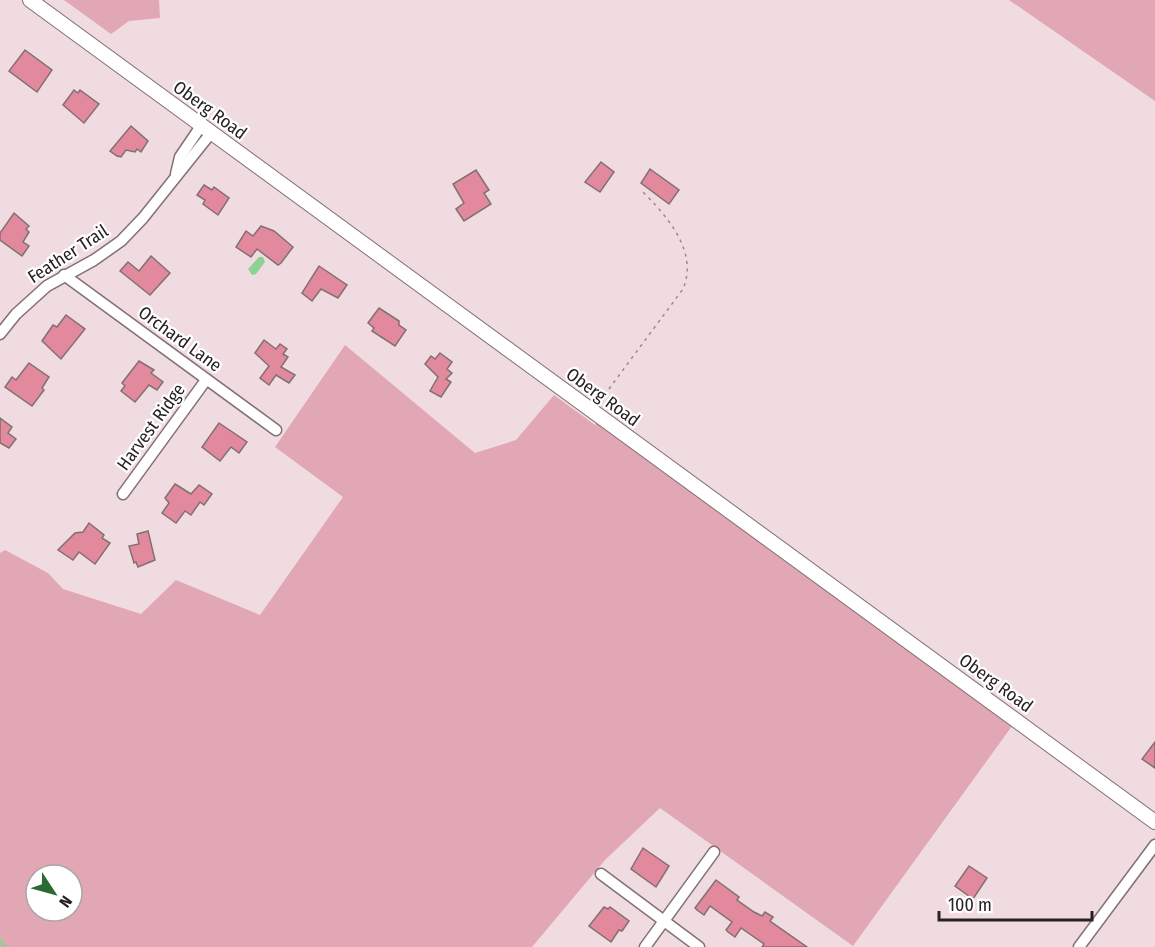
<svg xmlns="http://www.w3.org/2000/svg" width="1155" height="947" font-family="'Fira Sans Condensed',sans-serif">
	<rect width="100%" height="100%" fill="#f0dce0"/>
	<g fill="#e2a7b4" fill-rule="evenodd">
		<polygon points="64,0 159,0 160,18 129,21 111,34"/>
		<polygon points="1009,0 1155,0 1155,101"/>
		<path d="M345,345L475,453L516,440L554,395L595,425L605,412L1020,715L853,946L660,808L605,860L532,947H0V553L5,550L48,573L63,589L141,614L176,580L260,615L343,497L275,447ZM36,875H72V911H36Z"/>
	</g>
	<polygon fill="#8ed293" points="259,257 263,257 265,262 256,274 252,275 248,269"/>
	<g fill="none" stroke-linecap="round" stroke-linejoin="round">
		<polyline stroke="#8ed293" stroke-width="3" points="0,940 5,947"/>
	</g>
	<g fill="#e2899e" stroke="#817073" stroke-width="1.5">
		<polygon points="25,50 52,70 37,92 9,71"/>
		<polygon points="74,90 78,93 80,90 99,104 84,123 63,105"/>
		<polygon points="131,126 148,141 141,152 137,149 135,152 126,150 121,157 117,156 110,151"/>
		<polygon points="601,162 614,172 600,192 585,182"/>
		<polygon points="650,169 679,190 669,204 641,183"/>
		<polygon points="476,170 489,190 484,193 491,204 464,221 456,209 464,203 453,184"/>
		<polygon points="204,185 212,190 214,187 229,198 218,215 203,204 205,200 197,195"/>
		<polygon points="14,213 29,226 26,229 29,232 23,242 29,246 22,256 0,240 0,233"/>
		<polygon points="261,226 274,231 293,247 281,263 278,265 257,249 251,257 236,247 246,231 253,236"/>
		<polygon points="151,256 170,273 150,295 120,271 128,262 139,271"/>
		<polygon points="319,266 347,285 338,298 321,289 312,301 302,293"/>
		<polygon points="379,308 399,321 399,325 406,330 395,346 372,331 374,328 368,323"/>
		<polygon points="66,315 85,329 61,359 42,341 53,325 57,327"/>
		<polygon points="264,340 276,349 280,344 287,349 283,354 288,357 281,367 295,375 289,383 276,375 269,385 260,378 269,366 255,353"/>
		<polygon points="440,353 452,362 447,369 452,373 446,379 451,382 441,397 430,391 438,377 425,364 431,356 435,359"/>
		<polygon points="139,361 154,370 151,373 163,382 157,390 149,385 135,402 121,391 125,386 122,383"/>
		<polygon points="29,363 49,377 42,388 44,390 32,406 5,387 12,377 16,380"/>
		<polygon points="0,418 12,427 8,433 16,439 9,448 0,443"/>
		<polygon points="219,423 247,442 239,453 231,447 220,461 202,447"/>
		<polygon points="175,484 191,494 199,485 212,494 204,505 200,502 191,515 185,511 176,523 162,513 169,503 165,498"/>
		<polygon points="89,523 104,535 102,538 110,543 95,564 79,552 73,560 58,550 75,533 83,532"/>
		<polygon points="148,531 155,560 138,567 136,562 134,563 129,546 139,544 137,534"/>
		<polygon points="1155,742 1155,768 1142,759"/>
		<polygon points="643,848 669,866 656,887 631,869"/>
		<polygon points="969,866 987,878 973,899 955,886"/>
		<polygon points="716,880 739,897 737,900 754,912 762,916 765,912 773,917 770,921 807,947 762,947 764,944 741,928 735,937 728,932 726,930 732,922 710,906 704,915 697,910 695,908"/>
		<polygon points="604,907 608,909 610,907 629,921 622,931 619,930 611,942 589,926"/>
	</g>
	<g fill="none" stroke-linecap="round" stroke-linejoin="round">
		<g stroke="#827073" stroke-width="13">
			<g id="minor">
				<polyline points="176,174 180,157 201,126"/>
				<polyline points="64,275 276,430"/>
				<polyline points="0,334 16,314 47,286 94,260 121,241 143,218 211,133"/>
				<polyline points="123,494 206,380"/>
				<polyline points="601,874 699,947"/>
				<polyline points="645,947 714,852"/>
				<polyline points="1079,947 1155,845"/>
			</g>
		</g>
		<g stroke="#827073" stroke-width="16">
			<polyline id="tertiary" points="30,0 1155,822"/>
		</g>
		<path stroke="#998a8d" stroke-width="1.5" stroke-dasharray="3 4.5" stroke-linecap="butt" d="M600,401L683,289C699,251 666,215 641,190"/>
		<use href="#minor" stroke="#fff" stroke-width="10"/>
		<use href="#tertiary" stroke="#fff" stroke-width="14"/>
	</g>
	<g text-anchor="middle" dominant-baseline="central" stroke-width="4.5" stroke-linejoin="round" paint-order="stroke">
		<g font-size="18" fill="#282122" stroke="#fff">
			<text transform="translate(210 110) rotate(36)">Oberg Road</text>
			<text transform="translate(68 254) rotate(-33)">Feather Trail</text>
			<text transform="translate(180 339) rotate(36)">Orchard Lane</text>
			<text transform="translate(603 397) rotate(36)">Oberg Road</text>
			<text transform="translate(151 427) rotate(-54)">Harvest Ridge</text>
			<text transform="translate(996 683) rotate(36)">Oberg Road</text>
		</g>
	</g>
	<g transform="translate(54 893) rotate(126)"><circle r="28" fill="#ffffff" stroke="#a9a6a7" stroke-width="1.5"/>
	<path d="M0-4.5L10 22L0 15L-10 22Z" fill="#2a6a33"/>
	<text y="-9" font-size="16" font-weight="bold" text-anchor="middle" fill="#282122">N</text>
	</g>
	<path d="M939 911v9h153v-9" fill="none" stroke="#282122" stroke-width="3"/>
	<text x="948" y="911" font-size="18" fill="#282122" stroke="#ffffff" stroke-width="4.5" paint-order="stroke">100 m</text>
</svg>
